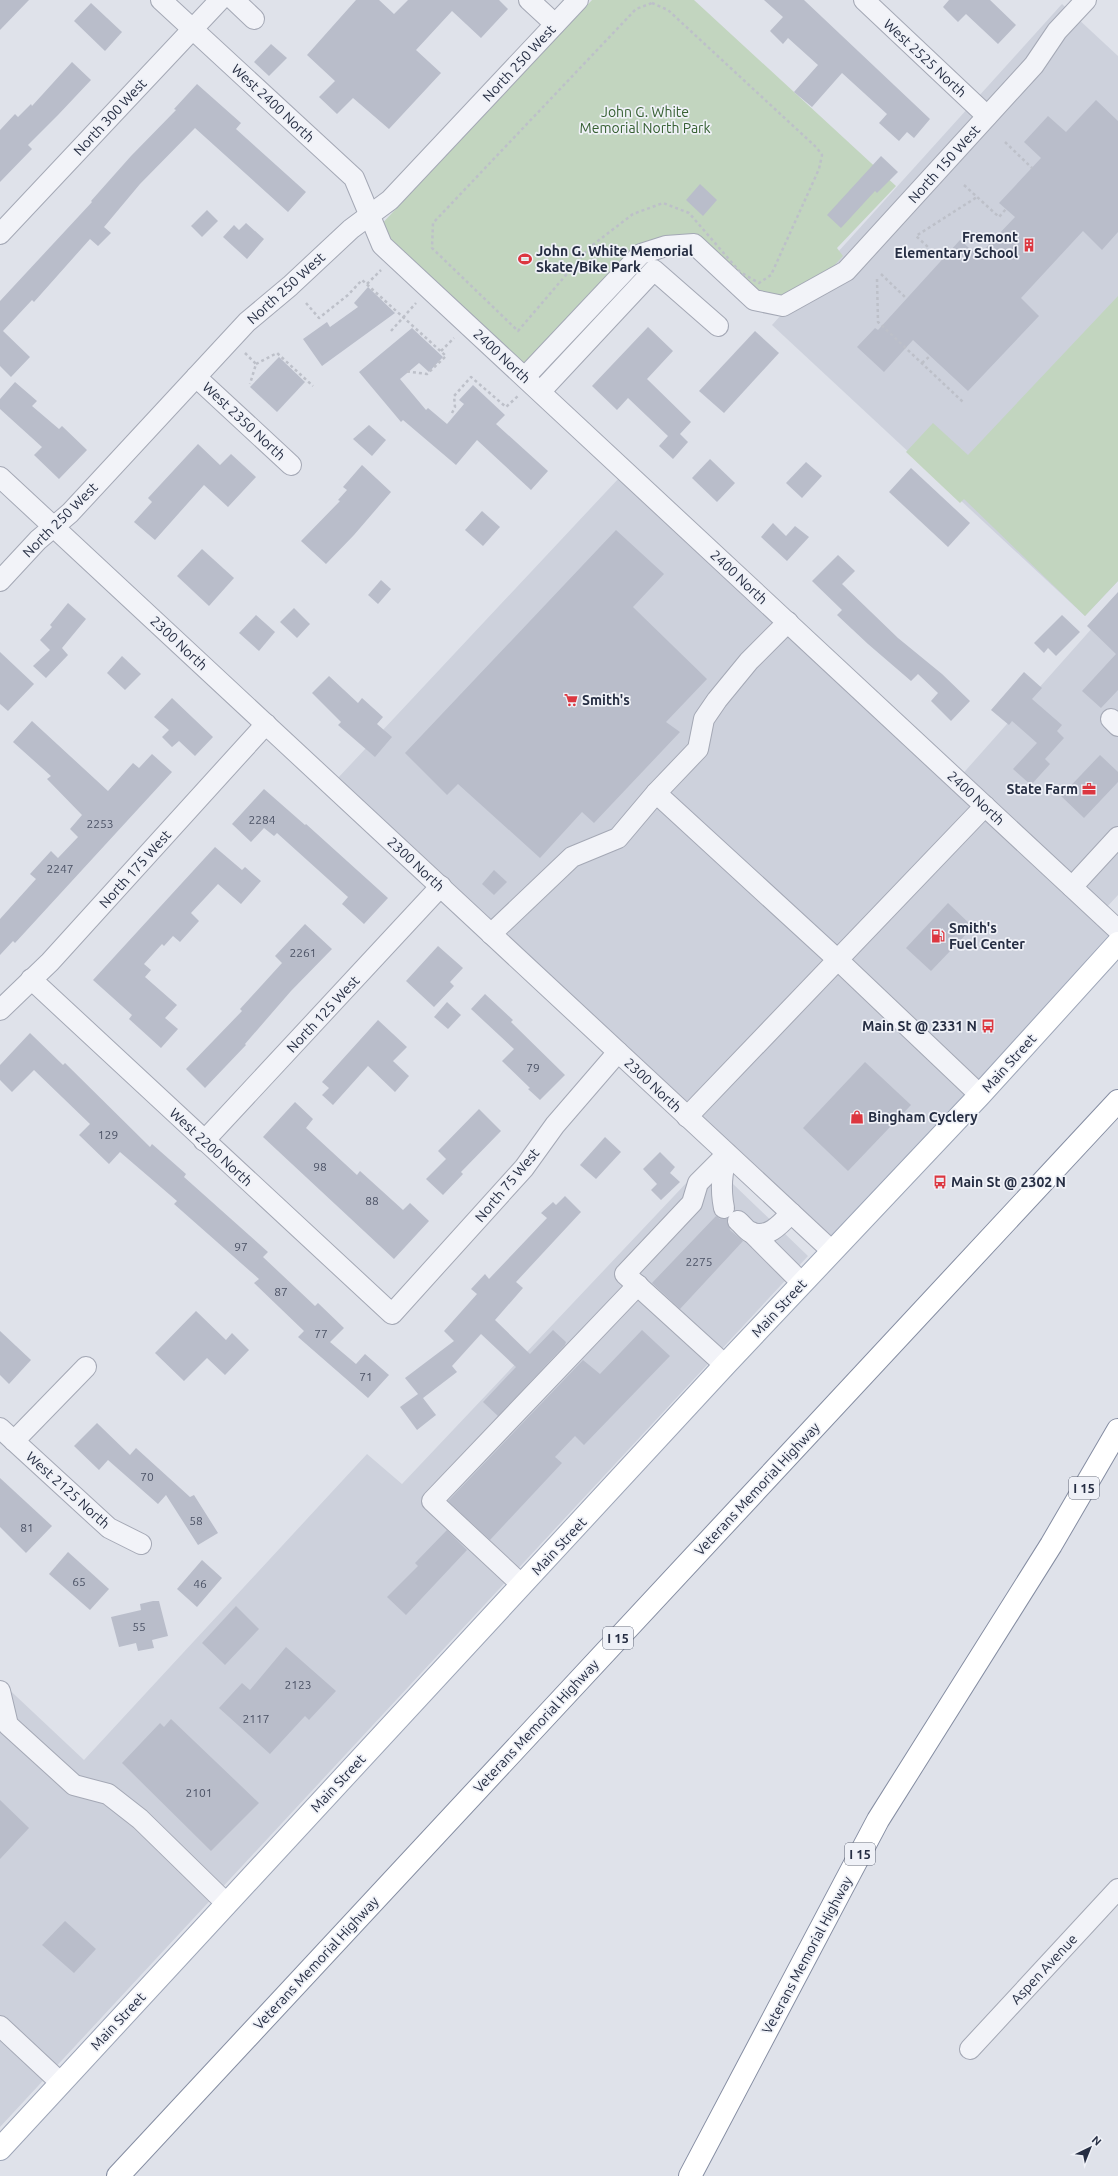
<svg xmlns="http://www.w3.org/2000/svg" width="1118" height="2176" font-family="Ubuntu,sans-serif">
	<rect width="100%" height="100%" fill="#dfe2ea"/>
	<g fill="#cdd1dc">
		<polygon points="1062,4 1118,56 1118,581 1085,616 772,325"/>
		<polygon points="619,478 951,787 1118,599 1118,895 1106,908 1118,943 834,1248 337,779"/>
		<polygon points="708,1160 808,1256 0,2127 0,1681 84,1760 367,1454 402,1484"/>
	</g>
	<g fill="#c2d5bf">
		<polygon points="592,0 694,0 896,186 837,248 843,256 817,284 785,298 758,291 667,238 524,366 377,229"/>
		<polygon points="1118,296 1118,581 1085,616 964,499 960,503 906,452 933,423 968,455"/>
	</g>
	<g fill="#b9bdca">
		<polygon points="0,0 29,0 0,30"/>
		<polygon points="356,0 379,0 394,14 408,0 499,0 508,9 481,38 452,11 416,50 441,73 389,129 353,98 337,114 319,97 335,81 307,55"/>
		<polygon points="764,0 804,0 930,119 914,138 907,132 899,141 879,123 887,114 842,73 812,107 794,92 818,65 788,38 783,44 770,31 783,17"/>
		<polygon points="949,0 990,0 1016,25 998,44 966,14 958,22 943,7"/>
		<polygon points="91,3 122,32 105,51 74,21"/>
		<polygon points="271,44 287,58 269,76 254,62"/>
		<polygon points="72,62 91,80 58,115 28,145 32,149 0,182 0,130 15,114 18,117 31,104 32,106"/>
		<polygon points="197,84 241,123 236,129 306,192 288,212 195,128 140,184 104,227 111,233 98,246 90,239 34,302 32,300 3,331 30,357 11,377 0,366 0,301 92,202 91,201 131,156 176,110 174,109"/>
		<polygon points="1096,100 1118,121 1118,232 1102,250 1083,231 1021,298 1039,316 968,391 913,340 884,372 857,347 875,328 878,330 960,240 978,256 1015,217 999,203 1041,158 1024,142 1048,116 1066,132"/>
		<polygon points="881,156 898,172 877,193 875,191 841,228 827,215"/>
		<polygon points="700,184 717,200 703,216 686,200"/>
		<polygon points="207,210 218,221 202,237 191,226"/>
		<polygon points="246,223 264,239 247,259 223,237 234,225 239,230"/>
		<polygon points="368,287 395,313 322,366 303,339 327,322 330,327 358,307 354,303"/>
		<polygon points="648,327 673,351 647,379 691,422 680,434 688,442 673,459 659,446 668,436 628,398 617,410 592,386"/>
		<polygon points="412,328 443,357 429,372 419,363 400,379 426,410 428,408 447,424 464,404 459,400 473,385 505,415 496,424 548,471 531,490 477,440 456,465 403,420 401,422 359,372"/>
		<polygon points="755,331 779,353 724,413 699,391"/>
		<polygon points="279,357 305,382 277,412 250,387"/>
		<polygon points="15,382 37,401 32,406 59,429 62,426 87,450 59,479 34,455 42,447 0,409 0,399"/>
		<polygon points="369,425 386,440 372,456 353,439"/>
		<polygon points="198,444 220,465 231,454 256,477 228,507 204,485 155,540 134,522 152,502 148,498"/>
		<polygon points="710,459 735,483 717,502 692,478"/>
		<polygon points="806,462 822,476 802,498 786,483"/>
		<polygon points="362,465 391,492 354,535 326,564 301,541 340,501 338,500 347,490 343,487"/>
		<polygon points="911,468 970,523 948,547 889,492"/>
		<polygon points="482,511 500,527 483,546 465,530"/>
		<polygon points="773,523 786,536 795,526 809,537 787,561 761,537"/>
		<polygon points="616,530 664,574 633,607 707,679 666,722 680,732 594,823 582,812 540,858 458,784 447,795 405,753"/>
		<polygon points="202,549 234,578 209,606 177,576"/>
		<polygon points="838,555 855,571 842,584 898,638 942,674 970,701 951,721 931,701 938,693 918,674 911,681 868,644 837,615 842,610 812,581"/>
		<polygon points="381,580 391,589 378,604 368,595"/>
		<polygon points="1118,592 1118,690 1101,708 1082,691 1116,654 1087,626"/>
		<polygon points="68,603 86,619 62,648 68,655 46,678 33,666 50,650 40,640 52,627 50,625"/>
		<polygon points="294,608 310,624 297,638 280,622"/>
		<polygon points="256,615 275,632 259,651 239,633"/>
		<polygon points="1062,615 1080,632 1056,656 1048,648 1044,653 1034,643"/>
		<polygon points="0,652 34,684 8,711 0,704"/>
		<polygon points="122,656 141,674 125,690 107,673"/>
		<polygon points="1024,672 1042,688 1032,699 1062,725 1057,731 1064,738 1045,759 1050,764 1031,785 1013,769 1037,743 1012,721 1009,725 991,710"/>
		<polygon points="329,676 358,703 362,698 383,717 377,724 392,737 375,757 338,725 341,722 312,693"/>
		<polygon points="172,698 213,737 195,756 179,741 172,747 162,737 169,730 154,717"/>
		<polygon points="32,721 108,791 133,763 139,768 152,754 172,772 15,943 13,941 0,955 0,919 36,879 30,874 51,851 58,858 78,837 70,829 82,815 47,779 51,776 13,742"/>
		<polygon points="1100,755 1118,772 1118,782 1084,818 1061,796"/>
		<polygon points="264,789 305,825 306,824 388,898 364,924 342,904 348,897 277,833 274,836 264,828 251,842 232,824"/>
		<polygon points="215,847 242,870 245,867 261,881 241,904 218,884 191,913 199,921 180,942 173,936 164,946 162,944 144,964 151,970 145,977 177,1005 165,1018 178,1029 161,1048 129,1019 132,1015 93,980"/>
		<polygon points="494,870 507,882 494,895 482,884"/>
		<polygon points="948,903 973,927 931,971 906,948"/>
		<polygon points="305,924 332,949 291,991 245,1044 246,1045 205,1088 186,1069 242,1011 240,1009 282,963 275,956"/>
		<polygon points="438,946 463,968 450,982 454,986 434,1007 406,981"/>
		<polygon points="485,994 513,1020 511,1022 565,1075 540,1100 528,1089 530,1088 502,1061 514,1049 471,1009"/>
		<polygon points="447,1002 461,1015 448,1029 434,1017"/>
		<polygon points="378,1020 407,1047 393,1061 409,1076 395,1092 368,1066 333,1105 322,1095 329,1088 322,1082"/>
		<polygon points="30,1033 63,1065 65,1063 150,1147 152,1144 186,1174 184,1177 268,1252 263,1257 315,1306 318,1303 344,1328 330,1342 356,1364 365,1354 389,1375 368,1398 298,1337 304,1331 254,1283 259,1279 174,1204 177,1201 120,1152 109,1164 79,1135 90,1124 34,1070 12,1092 0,1080 0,1065"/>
		<polygon points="865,1062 911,1105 848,1171 803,1128"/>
		<polygon points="295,1102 313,1119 306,1128 357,1175 360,1171 403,1210 410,1203 429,1221 394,1259 263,1137"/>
		<polygon points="479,1109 501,1131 461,1172 463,1174 443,1195 426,1179 446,1159 438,1151"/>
		<polygon points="605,1137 621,1152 596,1179 580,1165"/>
		<polygon points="660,1152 675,1167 670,1173 680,1182 661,1200 651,1190 657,1184 643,1169"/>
		<polygon points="565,1196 581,1212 516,1282 523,1288 495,1320 530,1354 553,1330 566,1342 565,1345 498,1416 483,1402 516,1367 481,1334 452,1366 457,1372 423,1398 436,1415 417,1430 400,1407 418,1394 405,1378 454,1341 444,1331 477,1294 471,1289 485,1274 489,1279 547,1218 541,1213 553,1202 556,1205"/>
		<polygon points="716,1216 720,1219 727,1219 730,1230 743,1241 680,1309 652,1283"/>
		<polygon points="196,1311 226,1340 232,1333 249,1350 225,1375 207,1358 184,1381 155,1353"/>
		<polygon points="642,1330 670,1356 584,1445 575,1436 555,1457 562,1463 490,1540 448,1501 583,1360 600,1374"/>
		<polygon points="0,1331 31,1360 9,1384 0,1375"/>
		<polygon points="97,1423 130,1455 136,1448 190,1497 194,1495 218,1533 198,1545 166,1495 158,1504 108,1460 99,1470 74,1446"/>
		<polygon points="0,1478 52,1526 26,1553 0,1527"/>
		<polygon points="447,1530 467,1550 406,1615 387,1597 418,1566 415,1563"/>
		<polygon points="68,1552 109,1589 90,1610 49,1574"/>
		<polygon points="202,1560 222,1578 197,1607 177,1589"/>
		<polygon points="153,1601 159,1601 168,1636 152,1640 154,1648 138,1651 136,1643 119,1647 111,1617 141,1610 140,1604"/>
		<polygon points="236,1606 259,1629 225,1665 202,1643"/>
		<polygon points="286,1647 336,1691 309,1720 305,1716 270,1754 219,1708 242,1683 250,1690"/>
		<polygon points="171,1719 259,1803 211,1851 122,1763 160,1723 164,1727"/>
		<polygon points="0,1800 29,1828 0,1859"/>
		<polygon points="65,1921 96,1949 74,1973 42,1945"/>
	</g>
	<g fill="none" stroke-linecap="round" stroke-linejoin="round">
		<g stroke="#a4a8b5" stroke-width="22">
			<g id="minor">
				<polyline points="161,0 354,178 382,245 1118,930"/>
				<polyline points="234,0 254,19"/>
				<polyline points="529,0 555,24"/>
				<polyline points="864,0 987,116"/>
				<polyline points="0,234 220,0"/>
				<polyline points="196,377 291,465"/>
				<polyline points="525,377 641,254 666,246 694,244 754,300 783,306 846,271 1034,65 1057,31 1086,0"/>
				<polyline points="541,391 654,270 718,326"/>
				<polyline points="0,477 832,1251"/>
				<polyline points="0,581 38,540 70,513 247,322 290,286 351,229 390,200 578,0"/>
				<polyline points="1111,719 1118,726"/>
				<polyline points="656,793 838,960 980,1095"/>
				<polyline points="1072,887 1118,837"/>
				<polyline points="491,934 572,857 618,838 656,793 698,749 704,719 717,700 749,661 788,622"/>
				<polyline points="31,979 392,1314 524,1168 555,1125 618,1052"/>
				<polyline points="0,1010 50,962 266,724"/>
				<polyline points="687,1117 985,806"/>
				<polyline points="204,1141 441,886"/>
				<path d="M724,1208C720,1188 722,1173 727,1154"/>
				<path d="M738,1221C742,1224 746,1230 750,1232C767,1240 781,1224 791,1213"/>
				<polyline points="751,1232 802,1283"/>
				<polyline points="725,1365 625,1274 692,1203 698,1183 727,1154"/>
				<polyline points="0,1428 109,1528 141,1544"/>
				<polyline points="14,1441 86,1367"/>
				<polyline points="522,1585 432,1501 638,1285"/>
				<polyline points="0,1691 8,1725 74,1785 108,1794 140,1819 227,1904"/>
				<polyline points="0,2026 61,2083"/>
				<polyline points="970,2049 1118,1889"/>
			</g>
		</g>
		<g stroke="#9da5b7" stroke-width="24">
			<polyline id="major" points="0,2149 725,1365 980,1095 1118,943"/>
		</g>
		<g stroke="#858da2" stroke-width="24">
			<g id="highway">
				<polyline points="118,2176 1118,1101"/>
				<polyline points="690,2176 878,1820 1051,1545 1118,1430"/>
			</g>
		</g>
		<g stroke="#bdc0c9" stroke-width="2.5" stroke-dasharray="3 3" stroke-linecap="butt">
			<polygon points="652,3 668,10 817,148 822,155 819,169 771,275 759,283 740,272 689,213 663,203 633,214 590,247 518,331 432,248 433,223 636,9"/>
			<polyline points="1005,142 1032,168"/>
			<polyline points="964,185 999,217 1006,209"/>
			<polyline points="941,259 916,236 977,197"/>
			<polyline points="881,274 906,298"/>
			<polyline points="877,279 878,322 963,402"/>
			<polyline points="367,284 381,270"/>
			<polyline points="306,303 319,318 348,295 362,280 446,356 427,374 404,371"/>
			<polyline points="391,331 416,303"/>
			<polyline points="441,351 454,338"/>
			<polyline points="245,353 256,364 250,384"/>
			<polyline points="922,363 930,356"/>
			<polyline points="256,364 277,353 313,386"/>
			<polyline points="452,413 455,407 454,396 471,377 506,407 518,396"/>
		</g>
		<use href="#minor" stroke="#f2f3f8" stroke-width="20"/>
		<use href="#major" stroke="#fff" stroke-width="22"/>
		<use href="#highway" stroke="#fff" stroke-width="22"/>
	</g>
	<defs>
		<g id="building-bare" transform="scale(1.08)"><path d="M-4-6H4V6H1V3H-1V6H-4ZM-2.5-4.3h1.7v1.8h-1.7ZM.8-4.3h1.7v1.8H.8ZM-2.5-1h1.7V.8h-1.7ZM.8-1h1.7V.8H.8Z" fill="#dc3740" stroke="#eff1f7" stroke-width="2.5" paint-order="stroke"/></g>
		<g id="stadium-bare" transform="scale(1.08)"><path d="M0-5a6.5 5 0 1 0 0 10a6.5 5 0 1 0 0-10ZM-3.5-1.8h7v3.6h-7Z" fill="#dc3740" stroke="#eff1f7" stroke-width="2.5" paint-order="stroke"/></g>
		<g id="supermarket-bare" transform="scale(1.08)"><path d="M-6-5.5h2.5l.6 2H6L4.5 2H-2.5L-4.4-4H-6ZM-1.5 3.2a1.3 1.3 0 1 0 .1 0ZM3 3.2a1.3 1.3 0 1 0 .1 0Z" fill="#dc3740" stroke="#eff1f7" stroke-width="2.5" paint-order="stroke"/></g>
		<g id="office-bare" transform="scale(1.08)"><path d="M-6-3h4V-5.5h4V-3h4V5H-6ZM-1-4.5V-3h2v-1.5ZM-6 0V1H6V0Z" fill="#dc3740" stroke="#eff1f7" stroke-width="2.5" paint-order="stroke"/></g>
		<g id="fuel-bare" transform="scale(1.08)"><path d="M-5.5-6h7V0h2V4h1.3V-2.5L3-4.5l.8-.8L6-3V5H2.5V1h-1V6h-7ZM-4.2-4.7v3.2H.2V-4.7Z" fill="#dc3740" stroke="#eff1f7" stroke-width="2.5" paint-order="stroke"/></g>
		<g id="bus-bare" transform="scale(1.08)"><path d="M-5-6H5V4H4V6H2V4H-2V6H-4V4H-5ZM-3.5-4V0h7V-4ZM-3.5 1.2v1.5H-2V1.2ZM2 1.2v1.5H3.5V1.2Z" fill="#dc3740" stroke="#eff1f7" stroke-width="2.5" paint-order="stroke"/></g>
		<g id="shop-bare" transform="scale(1.08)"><path d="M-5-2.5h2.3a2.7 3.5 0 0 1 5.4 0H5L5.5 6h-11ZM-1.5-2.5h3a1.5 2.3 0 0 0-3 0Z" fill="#dc3740" stroke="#eff1f7" stroke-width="2.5" paint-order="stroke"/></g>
	</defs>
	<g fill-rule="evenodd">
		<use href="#building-bare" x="1029" y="245"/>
		<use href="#stadium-bare" x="525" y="259"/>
		<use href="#supermarket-bare" x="571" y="700"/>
		<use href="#office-bare" x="1089" y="789"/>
		<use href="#fuel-bare" x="938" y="936"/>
		<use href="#bus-bare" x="988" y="1026"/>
		<use href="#shop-bare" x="857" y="1117"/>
		<use href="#bus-bare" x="940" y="1182"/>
	</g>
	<g text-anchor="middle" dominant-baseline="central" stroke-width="3.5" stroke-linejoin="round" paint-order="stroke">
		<g font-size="12" fill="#4b5265">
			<text x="262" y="819">2284</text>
			<text x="100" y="823">2253</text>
			<text x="60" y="868">2247</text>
			<text x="303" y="952">2261</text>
			<text x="533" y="1067">79</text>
			<text x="108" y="1134">129</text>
			<text x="320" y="1166">98</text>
			<text x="372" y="1200">88</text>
			<text x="241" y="1246">97</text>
			<text x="699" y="1261">2275</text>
			<text x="281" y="1291">87</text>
			<text x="321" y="1333">77</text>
			<text x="366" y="1376">71</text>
			<text x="147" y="1476">70</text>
			<text x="196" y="1520">58</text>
			<text x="27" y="1527">81</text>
			<text x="79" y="1581">65</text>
			<text x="200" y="1583">46</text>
			<text x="139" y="1626">55</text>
			<text x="298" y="1684">2123</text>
			<text x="256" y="1718">2117</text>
			<text x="199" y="1792">2101</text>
		</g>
		<g fill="#eff1f7" stroke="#626879" stroke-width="1">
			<rect x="1069" y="1477" width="30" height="22" rx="3"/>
			<rect x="603" y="1627" width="30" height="22" rx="3"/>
			<rect x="845" y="1843" width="30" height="22" rx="3"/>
		</g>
		<g font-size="13" font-weight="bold" fill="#262e43">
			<text x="1084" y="1488">I 15</text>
			<text x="618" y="1638">I 15</text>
			<text x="860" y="1854">I 15</text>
		</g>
		<g font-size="14" fill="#262e43" stroke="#eff1f7">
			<text transform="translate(925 58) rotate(43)">West 2525 North</text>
			<text transform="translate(519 63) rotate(-47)">North 250 West</text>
			<text transform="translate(273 103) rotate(43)">West 2400 North</text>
			<text transform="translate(110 117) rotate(-47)">North 300 West</text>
			<text transform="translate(944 164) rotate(-48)">North 150 West</text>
			<text transform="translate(286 288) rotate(-42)">North 250 West</text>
			<text transform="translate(502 356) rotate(43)">2400 North</text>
			<text transform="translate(244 421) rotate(43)">West 2350 North</text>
			<text transform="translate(60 520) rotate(-45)">North 250 West</text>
			<text transform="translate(739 577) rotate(43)">2400 North</text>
			<text transform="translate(179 643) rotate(43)">2300 North</text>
			<text transform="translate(976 798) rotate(43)">2400 North</text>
			<text transform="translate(416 864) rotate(43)">2300 North</text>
			<text transform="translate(135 869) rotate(-48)">North 175 West</text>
			<text transform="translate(323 1014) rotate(-47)">North 125 West</text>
			<text transform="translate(1009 1063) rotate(-48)">Main Street</text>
			<text transform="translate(653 1085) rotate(43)">2300 North</text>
			<text transform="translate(211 1147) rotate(43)">West 2200 North</text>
			<text transform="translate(507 1185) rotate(-50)">North 75 West</text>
			<text transform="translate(779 1308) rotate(-47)">Main Street</text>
			<text transform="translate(757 1489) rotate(-47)">Veterans Memorial Highway</text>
			<text transform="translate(68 1490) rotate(42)">West 2125 North</text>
			<text transform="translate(559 1546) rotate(-47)">Main Street</text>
			<text transform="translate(536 1726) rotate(-47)">Veterans Memorial Highway</text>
			<text transform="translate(338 1783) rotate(-47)">Main Street</text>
			<text transform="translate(807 1955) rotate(-62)">Veterans Memorial Highway</text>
			<text transform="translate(316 1963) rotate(-47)">Veterans Memorial Highway</text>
			<text transform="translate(1044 1969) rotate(-47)">Aspen Avenue</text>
			<text transform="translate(118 2021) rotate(-47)">Main Street</text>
		</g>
		<g font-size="14" fill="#366032" stroke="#eff1f7">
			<text x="645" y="112">John G. White<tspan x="645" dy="16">Memorial North Park</tspan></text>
		</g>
		<g font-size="14" font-weight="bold" fill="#262e43" stroke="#eff1f7" text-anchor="start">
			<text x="1018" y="237" text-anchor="end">Fremont<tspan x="1018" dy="16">Elementary School</tspan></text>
			<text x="536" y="251">John G. White Memorial<tspan x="536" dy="16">Skate/Bike Park</tspan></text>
			<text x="582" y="700">Smith's</text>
			<text x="1078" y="789" text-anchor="end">State Farm</text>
			<text x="949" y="928">Smith's<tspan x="949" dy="16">Fuel Center</tspan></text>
			<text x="977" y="1026" text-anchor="end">Main St @ 2331 N</text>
			<text x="868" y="1117">Bingham Cyclery</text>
			<text x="951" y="1182">Main St @ 2302 N</text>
		</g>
	</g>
	<g transform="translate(1090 2148) rotate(43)" stroke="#eff1f7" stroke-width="3" paint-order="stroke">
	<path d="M0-3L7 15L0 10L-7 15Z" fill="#262e43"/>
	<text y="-6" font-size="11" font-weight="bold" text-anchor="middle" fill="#262e43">N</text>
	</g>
</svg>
